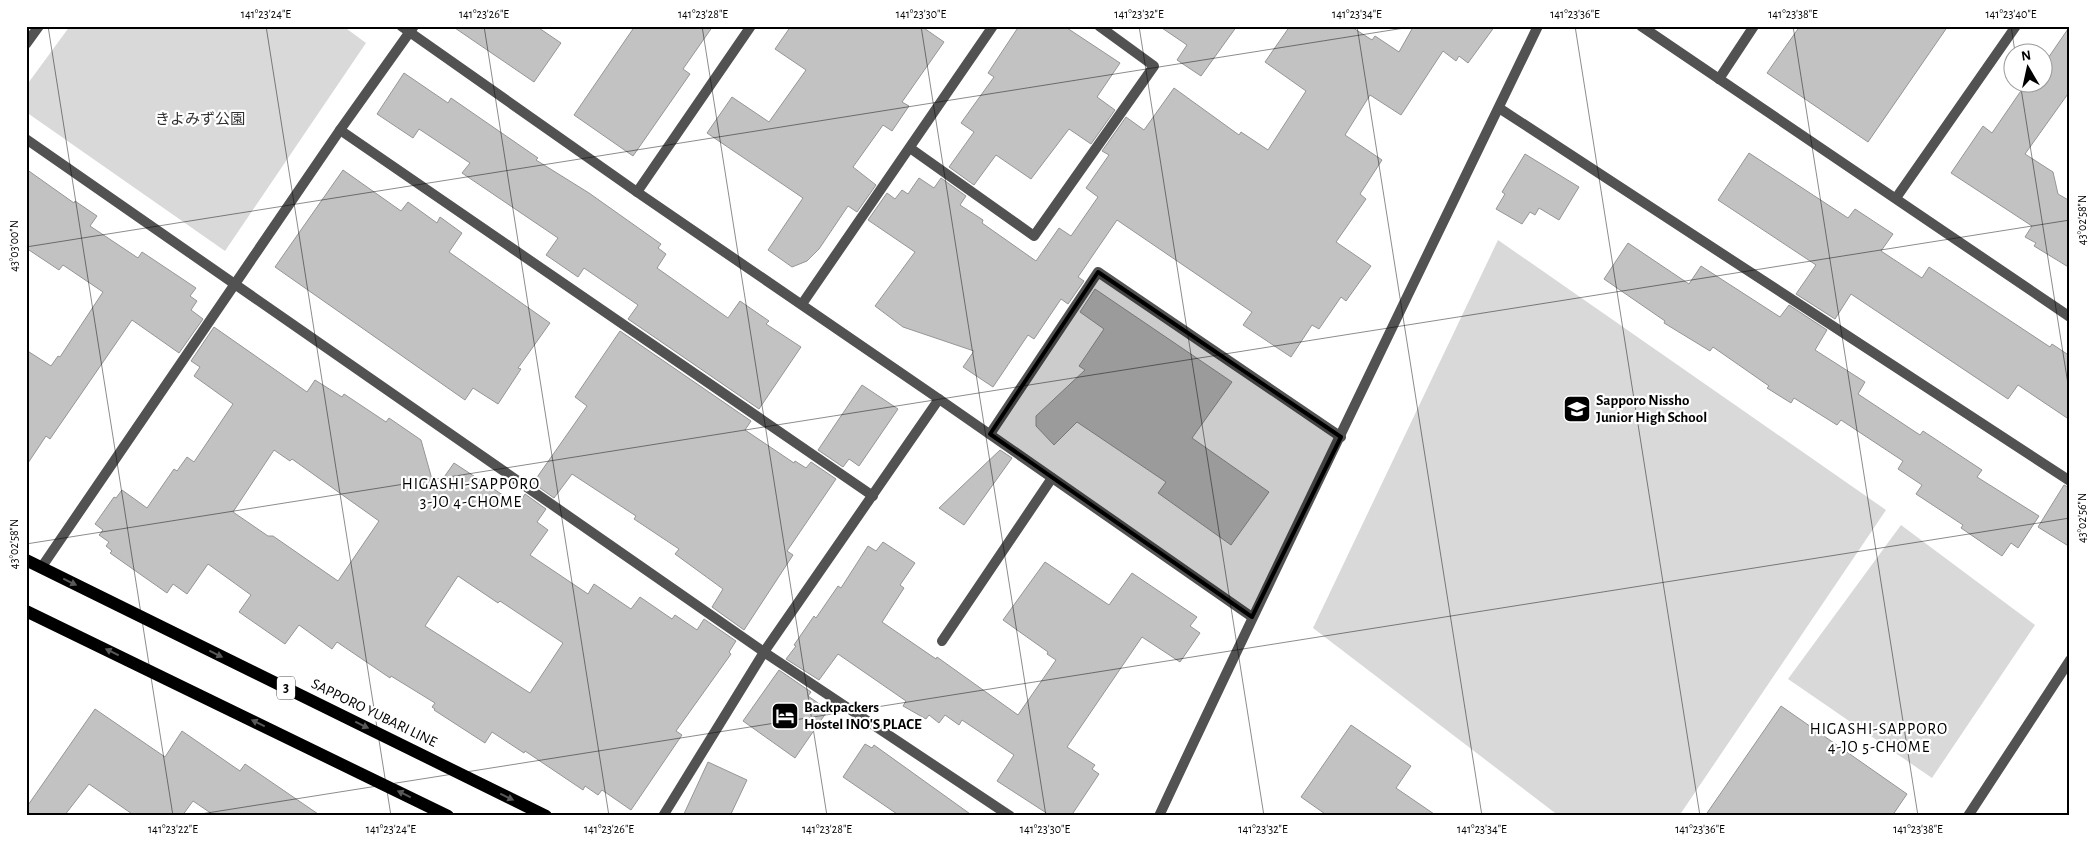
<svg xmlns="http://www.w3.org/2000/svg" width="2096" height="842" font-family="'Alegreya Sans','Noto Sans JP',sans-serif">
	<rect width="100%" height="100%" fill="#fff"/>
	<g fill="#d9d9d9">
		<polygon points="70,26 343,26 366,43 225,251 26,112 26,86"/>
		<polygon points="1498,240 1886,510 1679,816 1559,816 1313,628"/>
		<polygon points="1901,525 2035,625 1932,778 1788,679"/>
	</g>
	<g fill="#c2c2c2" stroke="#969696" fill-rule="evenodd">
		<polygon points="452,26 536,26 561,43 534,82"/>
		<polygon points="635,26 713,26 683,69 690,74 633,156 574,115"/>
		<polygon points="791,26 921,26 944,42 902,102 909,106 892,131 883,125 853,167 876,185 857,212 848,206 819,249 807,261 792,267 768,250 803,198 707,133 732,97 769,122 806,70 775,49"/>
		<polygon points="1019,26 1064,26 1120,63 1097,97 1115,110 1091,144 1069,129 1031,179 996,155 974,185 949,167 974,132 961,123 994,77 988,73"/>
		<polygon points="1159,26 1237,26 1201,76 1177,60 1187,45"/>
		<polygon points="1290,26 1350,26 1372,40 1375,36 1399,52 1412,29 1408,26 1495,26 1468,63 1459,56 1456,61 1443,51 1401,115 1370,95 1345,135 1382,160 1360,194 1366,199 1336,242 1371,266 1346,301 1341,297 1319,329 1312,325 1291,357 1243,325 1252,312 1117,220 1078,277 1084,281 1068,304 1061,299 1034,339 1028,335 993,387 963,367 974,351 903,327 875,306 915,252 868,220 887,193 895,199 902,190 908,194 919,178 934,188 941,178 966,196 960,205 983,220 982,223 1036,261 1059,228 1071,236 1098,197 1086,188 1109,155 1102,151 1126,117 1144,130 1174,88 1239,135 1241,132 1268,150 1306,91 1265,62"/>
		<polygon points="1800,26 1948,26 1868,142 1767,73"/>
		<polygon points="2070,26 2070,91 2025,154 2053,172 2058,194 2070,201 2070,268 2034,246 2036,243 2025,237 2032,226 1951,173 1983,126 1992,133 2027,82 2044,82 2044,64"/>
		<polygon points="404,73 448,103 451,98 538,158 536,160 589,193 661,244 658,248 666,254 657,268 728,318 740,301 769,321 766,324 801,347 759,409 628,319 638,305 584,268 578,277 546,255 558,238 462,173 470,163 419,129 413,138 377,114"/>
		<polygon points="1749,153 1848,218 1855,209 1893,234 1881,251 1922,278 1929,267 2050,347 2052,344 2070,356 2070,420 2018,385 2008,399 1851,294 1835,319 1796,294 1816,265 1718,200"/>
		<polygon points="1525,154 1579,187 1559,220 1539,208 1535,215 1530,212 1522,224 1496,209 1505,194 1502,192"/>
		<polygon points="26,169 74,203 75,201 97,216 90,226 138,258 142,252 196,288 190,296 197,301 191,310 203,319 179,353 132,320 50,439 46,436 26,466 26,350 51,366 58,356 60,357 103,292 63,265 59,270 26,248"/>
		<polygon points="343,170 401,211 408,202 437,223 440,217 462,233 449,252 550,323 518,368 521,369 498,404 473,388 465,400 275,267"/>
		<polygon points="1628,243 1689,284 1701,266 1780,317 1789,305 1827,330 1815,350 1865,382 1858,394 1920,435 1923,431 1982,470 1977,477 2039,516 2018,548 2011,543 2002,556 1961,528 1963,525 1916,494 1922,485 1898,469 1903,461 1841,420 1837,425 1794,398 1791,403 1767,388 1769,386 1713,347 1710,351 1664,323 1665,321 1604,279"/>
		<polygon points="1095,289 1232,382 1192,438 1269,492 1231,545 1158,493 1166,482 1077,422 1054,445 1036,426 1036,416 1085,370 1079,366 1104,329 1080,312"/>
		<path d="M214,327L307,392L315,380L342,397L344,394L386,422L389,418L421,440L435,490L454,463L518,505L525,494L546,509L537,522L548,530L530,555L588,594L594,584L631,609L640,597L672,619L675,615L697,630L704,619L736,641L729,652L731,654L676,731L682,735L631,810L602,790L598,795L585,786L583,790L525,751L524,753L492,732L485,743L434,710L435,709L432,707L435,703L391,676L390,678L337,642L332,649L299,625L285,644L239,612L251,595L208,564L187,594L173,584L167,593L110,553L112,551L106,546L109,542L99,535L103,530L95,524L114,497L116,498L122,490L147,508L174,469L177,471L187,457L194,462L233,404L194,376L200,367L191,361ZM274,450L290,461L292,459L379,521L338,581L273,536H268L233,512ZM458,576L498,603L500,601L563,643L530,693L425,626Z"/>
		<polygon points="620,331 751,421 745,430 794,463 795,461 806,468 811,462 836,479 787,551 793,555 744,630 712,607 723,589 675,554 679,549 634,519 636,516 572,474 554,498 533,483 587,406 575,397"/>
		<polygon points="862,385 898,409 859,466 849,459 843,467 818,450"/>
		<polygon points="1000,450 1012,458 964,525 939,508"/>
		<polygon points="2064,485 2070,488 2070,547 2038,527"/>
		<polygon points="883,542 915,563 900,585 904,588 882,622 936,659 937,657 1018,715 1056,660 1047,654 1048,652 1003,620 1045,562 1109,605 1132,573 1197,617 1190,626 1200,633 1180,662 1142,637 1067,747 1095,765 1092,769 1099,774 1071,816 1051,816 997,781 1014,755 962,720 959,725 945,715 939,723 929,715 926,719 903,706 906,701 838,654 819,680 786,659 796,646 794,645 814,616 816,618 838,586 841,588 868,546 876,551"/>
		<polygon points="779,670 811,692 808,696 828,710 795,758 743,721"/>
		<polygon points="1781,706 1907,794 1892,816 1705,816"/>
		<polygon points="95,709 165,757 182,731 240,771 245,764 321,816 215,816 193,801 182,816 135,816 89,784 64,816 26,816 26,808"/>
		<polygon points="1351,725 1411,766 1396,788 1437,816 1328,816 1301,797"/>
		<polygon points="865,744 872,748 874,745 973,816 900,816 843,777"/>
		<polygon points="708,762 747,780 730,816 683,816"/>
	</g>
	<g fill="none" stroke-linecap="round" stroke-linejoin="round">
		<polyline stroke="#525252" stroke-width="10" points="942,641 1052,478"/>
		<g stroke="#525252" stroke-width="10">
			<polyline points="1641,26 2070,317"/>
			<polyline points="1719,79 1754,26"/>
			<polyline points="1499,108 2070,481"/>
			<polyline points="340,130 873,496"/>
			<polyline points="26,139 764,652 1010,816"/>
			<polyline points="910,148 1034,236 1154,66 1099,26"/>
			<polyline points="637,192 751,26"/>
			<polyline points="1896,198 2016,26"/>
			<polyline points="802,304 993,26"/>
			<polyline points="990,434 1098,272 1341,437"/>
			<polyline points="41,568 340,130 414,26"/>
			<polyline points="663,816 764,652 939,399"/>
			<path d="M1159,816C1283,551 1411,289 1538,26"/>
			<polyline points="1968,816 2070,660"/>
		</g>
		<g stroke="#525252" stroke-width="10">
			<polyline points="401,26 637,192 939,399 1252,617"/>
			<polyline points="26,44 39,26"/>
		</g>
		<g stroke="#000" stroke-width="12">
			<polyline points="26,560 546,816"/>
			<polyline points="26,611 448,816"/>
		</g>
	</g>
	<defs><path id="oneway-solid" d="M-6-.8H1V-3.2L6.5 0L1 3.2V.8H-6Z" transform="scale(1.25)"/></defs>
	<g fill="#595959">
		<use href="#oneway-solid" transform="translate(70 582) rotate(26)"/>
		<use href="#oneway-solid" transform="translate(112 652) rotate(-154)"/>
		<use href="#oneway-solid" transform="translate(216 654) rotate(26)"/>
		<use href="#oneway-solid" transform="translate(258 723) rotate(-154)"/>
		<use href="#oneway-solid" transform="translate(362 725) rotate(26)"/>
		<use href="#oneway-solid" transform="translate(404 794) rotate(-154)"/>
		<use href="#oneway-solid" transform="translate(507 797) rotate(26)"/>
	</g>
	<path fill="#000" fill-opacity="0.2" stroke="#000" stroke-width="4" stroke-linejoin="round" d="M1098,272L1341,437L1252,617L990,434Z"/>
	<path fill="none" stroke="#000" stroke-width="1" stroke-opacity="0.45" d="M48,26L173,816M266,26L391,816M484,26L609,816M702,26L827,816M921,26L1046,816M1139,26L1264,816M1357,26L1482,816M1575,26L1700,816M1793,26L1918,816M2011,26L2015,52M2020,82L2070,397M26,247L1417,26M26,544L2070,220M188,816L2070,518M2065,816L2070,815"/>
	<defs>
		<g id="school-square" transform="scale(1.4375)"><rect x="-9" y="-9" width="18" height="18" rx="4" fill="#000" stroke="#fff"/><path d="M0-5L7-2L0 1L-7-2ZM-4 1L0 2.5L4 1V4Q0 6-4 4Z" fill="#fff"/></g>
		<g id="hotel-square" transform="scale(1.4375)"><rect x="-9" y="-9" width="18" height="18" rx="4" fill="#000" stroke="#fff"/><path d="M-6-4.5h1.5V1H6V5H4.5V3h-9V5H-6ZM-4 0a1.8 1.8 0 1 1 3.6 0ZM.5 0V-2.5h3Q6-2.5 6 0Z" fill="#fff"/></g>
	</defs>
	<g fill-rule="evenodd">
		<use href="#school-square" x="1577" y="409"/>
		<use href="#hotel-square" x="785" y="716"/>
	</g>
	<g text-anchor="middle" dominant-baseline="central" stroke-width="4.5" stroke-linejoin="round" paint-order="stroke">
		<rect fill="#fff" stroke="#4c4c4c" stroke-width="1" x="277" y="676.5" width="18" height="23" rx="4"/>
		<g font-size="14" font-weight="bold" fill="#000">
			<text x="286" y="688">3</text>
		</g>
		<g font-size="15" fill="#303030" stroke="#fff">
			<text x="200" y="119">きよみず公園</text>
		</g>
		<g font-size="15" font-weight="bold" fill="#000" stroke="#fff" text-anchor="start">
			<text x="1596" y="400">Sapporo Nissho<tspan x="1596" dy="17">Junior High School</tspan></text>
			<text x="804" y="707">Backpackers<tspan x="804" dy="17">Hostel INO'S PLACE</tspan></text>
		</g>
		<g font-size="15" fill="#000" stroke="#fff">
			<text transform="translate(374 713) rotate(26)">SAPPORO YUBARI LINE</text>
		</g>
		<g font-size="16" letter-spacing="1" fill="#000" stroke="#fff">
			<text x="471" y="484">HIGASHI-SAPPORO<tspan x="471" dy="18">3-JO 4-CHOME</tspan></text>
			<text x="1879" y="729">HIGASHI-SAPPORO<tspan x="1879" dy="18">4-JO 5-CHOME</tspan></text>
		</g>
	</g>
	<rect width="2096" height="842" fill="none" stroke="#ffffff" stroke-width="55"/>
	<g transform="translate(2028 68) rotate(351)"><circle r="24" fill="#ffffff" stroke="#999999"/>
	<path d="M0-4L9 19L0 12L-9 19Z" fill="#000000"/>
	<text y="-8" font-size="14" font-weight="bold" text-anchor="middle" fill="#000000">N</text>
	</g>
	<rect x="28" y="28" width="2040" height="786" fill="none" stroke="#000" stroke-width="2"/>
	<g font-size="12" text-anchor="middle" fill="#000">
		<text x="266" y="18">141°23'24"E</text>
		<text x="484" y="18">141°23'26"E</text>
		<text x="703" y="18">141°23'28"E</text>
		<text x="921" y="18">141°23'30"E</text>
		<text x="1139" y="18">141°23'32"E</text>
		<text x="1357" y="18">141°23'34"E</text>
		<text x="1575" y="18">141°23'36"E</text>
		<text x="1793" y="18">141°23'38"E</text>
		<text x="2011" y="18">141°23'40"E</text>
		<text transform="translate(2082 220) rotate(-90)" y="4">43°02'58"N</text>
		<text transform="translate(14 246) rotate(-90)" y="4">43°03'00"N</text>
		<text transform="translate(2082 518) rotate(-90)" y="4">43°02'56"N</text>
		<text transform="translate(14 544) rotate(-90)" y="4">43°02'58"N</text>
		<text x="173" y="833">141°23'22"E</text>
		<text x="391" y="833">141°23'24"E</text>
		<text x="609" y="833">141°23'26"E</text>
		<text x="827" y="833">141°23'28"E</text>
		<text x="1045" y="833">141°23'30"E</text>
		<text x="1263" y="833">141°23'32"E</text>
		<text x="1482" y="833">141°23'34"E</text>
		<text x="1700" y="833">141°23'36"E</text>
		<text x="1918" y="833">141°23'38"E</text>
	</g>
</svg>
